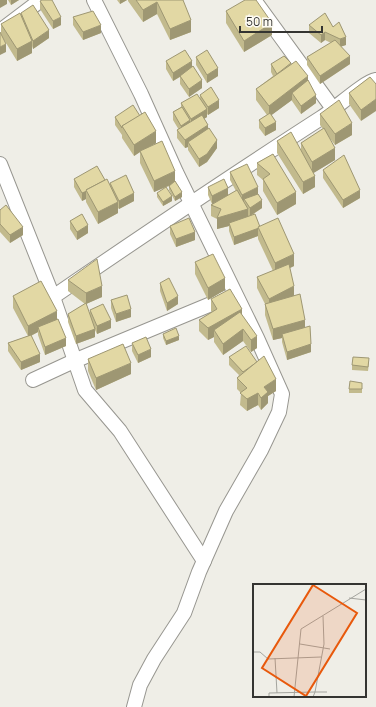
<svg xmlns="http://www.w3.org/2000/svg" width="376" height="707" font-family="Manrope,sans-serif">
	<rect width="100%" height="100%" fill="#efeee7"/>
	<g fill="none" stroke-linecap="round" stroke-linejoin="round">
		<g stroke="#979690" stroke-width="16">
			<g id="minor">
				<polyline points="94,0 141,94 176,172 257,338 282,394 279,412 261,450 226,511 199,572 184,613 154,659 140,685 134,707"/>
				<polyline points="254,0 334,110"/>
				<polyline points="0,31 41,0"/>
				<polyline points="0,164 53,297 85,390 120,431 204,561"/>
				<path d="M53,297C142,236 231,176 321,118C334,110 364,82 376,80"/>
				<polyline points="33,380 74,361 228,297"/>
			</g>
		</g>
		<use href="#minor" stroke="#fff" stroke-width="14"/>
	</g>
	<g fill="#c2ba8d">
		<polygon points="8,0 19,0 11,5"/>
		<polygon points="117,0 127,0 120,4"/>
		<polygon points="128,0 183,0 191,32 170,40 157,14 143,22 128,1"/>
		<polygon points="40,1 61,25 53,29 40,9"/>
		<polygon points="226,11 272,35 244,52 226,23"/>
		<polygon points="21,13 49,38 33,49 32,46 32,53 17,61 3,38 6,52 1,34 1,24 21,16"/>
		<polygon points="73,17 101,33 83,40 73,25"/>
		<polygon points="309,25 333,27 346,45 341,46 350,64 320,84 307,65 307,57 331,43 325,40 321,43 309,33"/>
		<polygon points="196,57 218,76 207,83 196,65"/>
		<polygon points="166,61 192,67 202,88 189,97 180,84 180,77 173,81 166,69"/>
		<polygon points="271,64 291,64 308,80 316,103 301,114 292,101 292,100 271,115 276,130 265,136 259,128 259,120 267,115 256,100 256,89 273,76 271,72"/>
		<polygon points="370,77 361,121 349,104 349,93"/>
		<polygon points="200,95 219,108 208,115 207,114 207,117 204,119 217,148 207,162 199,167 188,150 188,147 185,148 177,138 177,130 179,130 173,120 173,112 181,107 181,103 200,98"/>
		<polygon points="320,114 352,135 335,145 328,136 335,160 313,173 315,187 303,194 277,153 277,141 301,151 301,143 323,129 320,125"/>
		<polygon points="115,117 156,143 149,147 175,181 182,197 175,201 169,190 169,186 154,192 140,163 140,152 134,156 122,138 122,135 115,125"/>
		<polygon points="273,154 296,204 277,215 263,191 263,180 257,175 257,163"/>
		<polygon points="323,170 360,198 343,208 323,178"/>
		<polygon points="230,172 258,194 262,208 252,215 260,227 294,266 290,268 294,295 305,327 311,352 287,360 282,342 282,338 273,340 265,315 265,304 257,288 257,277 273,271 258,239 258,236 234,245 229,231 229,226 217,229 217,219 211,216 211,205 212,204 208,195 208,187 228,195 236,191 230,180"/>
		<polygon points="74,179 105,180 110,186 110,183 134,201 119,209 118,208 118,213 98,224 86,202 86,199 82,201 74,187"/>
		<polygon points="157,193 172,201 163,206 157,197"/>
		<polygon points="0,210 23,235 10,243 0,232"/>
		<polygon points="70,221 88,233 77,240 70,229"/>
		<polygon points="170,226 195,240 176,247 170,234"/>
		<polygon points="195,262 225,290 208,300 195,274"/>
		<polygon points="68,280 102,297 86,304 90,314 90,310 111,328 97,334 95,330 95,337 76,344 68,322 68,314 85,304 68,291"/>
		<polygon points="160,283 178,304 167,311 160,291"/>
		<polygon points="13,296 57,319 66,346 45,355 38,335 38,332 31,336 40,362 21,370 8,351 8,343 28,336 13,308"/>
		<polygon points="211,299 242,315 257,348 251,352 243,341 223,355 214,342 214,337 208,340 199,331 199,320 212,312 211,311"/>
		<polygon points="111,300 131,317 116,322 111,308"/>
		<polygon points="163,334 179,340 166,345 163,338"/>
		<polygon points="132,343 151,357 138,363 132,351"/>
		<polygon points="229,357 276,391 268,396 268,403 261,410 258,405 247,411 240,405 241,393 237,389 237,378 239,375 229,365"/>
		<polygon points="88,359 131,374 96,390 88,371"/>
		<polygon points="369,363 368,371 352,370 352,365"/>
		<polygon points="362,383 362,393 349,393 349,389"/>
	</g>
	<g fill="#9e9773">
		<polygon points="0,0 7,0 7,4 0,8"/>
		<polygon points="11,0 19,0 11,5"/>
		<polygon points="120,0 127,0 120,4"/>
		<polygon points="157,2 157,14 143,22 143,10"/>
		<polygon points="61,17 61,25 53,29 53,21"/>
		<polygon points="191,20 191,32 170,40 170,29"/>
		<polygon points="272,23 272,35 244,52 244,41"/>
		<polygon points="101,25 101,33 83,40 83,32"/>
		<polygon points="49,30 49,38 33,49 33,41"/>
		<polygon points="325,32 325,40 321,43 321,35"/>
		<polygon points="346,37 346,45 340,47 340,39"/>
		<polygon points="32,41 32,53 17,61 17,49"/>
		<polygon points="6,44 6,52 0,55 0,47"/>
		<polygon points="350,56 350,64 320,84 320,76"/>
		<polygon points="192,61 192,69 173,81 173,73"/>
		<polygon points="218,68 218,76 207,83 207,75"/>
		<polygon points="308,76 308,88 292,93 292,100 269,117 269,106"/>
		<polygon points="202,80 202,88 189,97 189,89"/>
		<polygon points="316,95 316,103 301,114 301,106"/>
		<polygon points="376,99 376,111 361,121 361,110"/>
		<polygon points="219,100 219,108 208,115 208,107"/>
		<polygon points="207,109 207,117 191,127 191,119"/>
		<polygon points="190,120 190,128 181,134 181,126"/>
		<polygon points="276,122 276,130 265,136 265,128"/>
		<polygon points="352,123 352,135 335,145 335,134"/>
		<polygon points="208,125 208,133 188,142 188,147 185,148 185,140"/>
		<polygon points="156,131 156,143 141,152 140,151 140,152 134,156 134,145"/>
		<polygon points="217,140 217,148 207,162 199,167 199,159"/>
		<polygon points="335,148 335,160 312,174 312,162"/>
		<polygon points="175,171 175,183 154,192 154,181"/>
		<polygon points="315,176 315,187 303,194 303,182"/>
		<polygon points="258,187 258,195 244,199 244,202 242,203 242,195"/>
		<polygon points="228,188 228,196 212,204 212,196"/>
		<polygon points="360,190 360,198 343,208 343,200"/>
		<polygon points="86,191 86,199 82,201 82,193"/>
		<polygon points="182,192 182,197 175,201 175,197"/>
		<polygon points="296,192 296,204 277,215 277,203"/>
		<polygon points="134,193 134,201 119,209 119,201"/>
		<polygon points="172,196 172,201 163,206 163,202"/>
		<polygon points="262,200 262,208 250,216 250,208"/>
		<polygon points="118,202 118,213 98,224 98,212"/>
		<polygon points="248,209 248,221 229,223 229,226 217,229 217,218"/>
		<polygon points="88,225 88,233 77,240 77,232"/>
		<polygon points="23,227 23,235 10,243 10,235"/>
		<polygon points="258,228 258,236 234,245 234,237"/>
		<polygon points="195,232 195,240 176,247 176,239"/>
		<polygon points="294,254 294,266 275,275 275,263"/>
		<polygon points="225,278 225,290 208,300 208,288"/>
		<polygon points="102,286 102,297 86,304 86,293"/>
		<polygon points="294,286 294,297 269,311 269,299"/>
		<polygon points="178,296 178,304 167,311 167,303"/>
		<polygon points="131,309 131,317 116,322 116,314"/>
		<polygon points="242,309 242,321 214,330 214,337 208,340 208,328"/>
		<polygon points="57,311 57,322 38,327 38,332 28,337 28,326"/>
		<polygon points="111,320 111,328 97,334 97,326"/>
		<polygon points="305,320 305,331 282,334 282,338 273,340 273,329"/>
		<polygon points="95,329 95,337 76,344 76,336"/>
		<polygon points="243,329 243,341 223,355 223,344"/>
		<polygon points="179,336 179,340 166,345 166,341"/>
		<polygon points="257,336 257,348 251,352 251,340"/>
		<polygon points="66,338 66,346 45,355 45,347"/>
		<polygon points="311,344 311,352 287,360 287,352"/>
		<polygon points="151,349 151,357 138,363 138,355"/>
		<polygon points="40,354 40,362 21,370 21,362"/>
		<polygon points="131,363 131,374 96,390 96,378"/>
		<polygon points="276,379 276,391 268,396 268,403 261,410 261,398 264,387"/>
		<polygon points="258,393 258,405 247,411 247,399"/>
	</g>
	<g fill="#e2d8a4" stroke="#9e9773">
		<polygon points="42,0 52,0 61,17 53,21 40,1"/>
		<polygon points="136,0 183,0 191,20 170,29 157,2 143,10"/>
		<polygon points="245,0 256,0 272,23 244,41 226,11"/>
		<polygon points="33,5 49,30 33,41 21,13"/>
		<polygon points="93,11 101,25 83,32 73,17"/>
		<polygon points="20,13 32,41 17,49 1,24"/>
		<polygon points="325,13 333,27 339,22 346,37 340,39 325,32 321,35 309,25"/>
		<polygon points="0,32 6,44 0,47"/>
		<polygon points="335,40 350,56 320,76 307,57"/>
		<polygon points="185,50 192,61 173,73 166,61"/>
		<polygon points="207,50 218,68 207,75 196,57"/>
		<polygon points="284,56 291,63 277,74 271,64"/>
		<polygon points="296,61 308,76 269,106 256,89"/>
		<polygon points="193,66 202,80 189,89 180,76"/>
		<polygon points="370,77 376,84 376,99 361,110 349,93"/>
		<polygon points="308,80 316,95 301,106 292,93"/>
		<polygon points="211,87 219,100 208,107 200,95"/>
		<polygon points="197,94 207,109 191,119 181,103"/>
		<polygon points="339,100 352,123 335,134 320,114"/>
		<polygon points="133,105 140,116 122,126 122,128 115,117"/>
		<polygon points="182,107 190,120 181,126 173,112"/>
		<polygon points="145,112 156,131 134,145 122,126"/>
		<polygon points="270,113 276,122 265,128 259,120"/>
		<polygon points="202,115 208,125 185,140 177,130"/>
		<polygon points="209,128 217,140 207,154 199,159 188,142"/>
		<polygon points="324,128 335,148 312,162 301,143"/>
		<polygon points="291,132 315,176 303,182 277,141"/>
		<polygon points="162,141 175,171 154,181 140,151"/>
		<polygon points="273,154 296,192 277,203 263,179 270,174 257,163"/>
		<polygon points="344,155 360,190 343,200 323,170"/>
		<polygon points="247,164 258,187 242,195 230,172"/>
		<polygon points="97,166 105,180 86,190 87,191 82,193 74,179"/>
		<polygon points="126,175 134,193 119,201 110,183"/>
		<polygon points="107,179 118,202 98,212 86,190"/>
		<polygon points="224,179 228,188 212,196 208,187"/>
		<polygon points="175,181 182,192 175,197 169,186"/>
		<polygon points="166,187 172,196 163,202 157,193"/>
		<polygon points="237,190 248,209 217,218 221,209 211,205"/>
		<polygon points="258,194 262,200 250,208 244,199"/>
		<polygon points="6,205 23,227 10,235 0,224 0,210"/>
		<polygon points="82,214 88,225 77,232 70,221"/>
		<polygon points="255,214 260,227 259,228 234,237 229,223"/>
		<polygon points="189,218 195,232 176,239 170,226"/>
		<polygon points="278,218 294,254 275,263 258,227"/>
		<polygon points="213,254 225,278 208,288 195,262"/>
		<polygon points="97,259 102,286 86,293 68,280"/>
		<polygon points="289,264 294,286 269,299 257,277"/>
		<polygon points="169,278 178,296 167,303 160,283"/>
		<polygon points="41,281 57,311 28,326 13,296"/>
		<polygon points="230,289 242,309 208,328 199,320 217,309 211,299"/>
		<polygon points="300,294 305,320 273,329 265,304"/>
		<polygon points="127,295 131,309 116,314 111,300"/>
		<polygon points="86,303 95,329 76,336 68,314"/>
		<polygon points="103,304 111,320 97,326 90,310"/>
		<polygon points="240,312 257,336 251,340 243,329 223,344 214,330"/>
		<polygon points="58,319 66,338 45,347 38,327"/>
		<polygon points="310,326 311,344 287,352 282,334"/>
		<polygon points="176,328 179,336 166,341 163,334"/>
		<polygon points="31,335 40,354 21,362 8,343"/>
		<polygon points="146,337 151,349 138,355 132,343"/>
		<polygon points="123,344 131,363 96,378 88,359"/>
		<polygon points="246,346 257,362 243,372 229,357"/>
		<polygon points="264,356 276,379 264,387 268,392 261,398 258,393 247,399 240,393 247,388 237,378"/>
		<polygon points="353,357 369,358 368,367 352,365"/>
		<polygon points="350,381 362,383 362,389 349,389"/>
	</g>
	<g transform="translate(253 584)">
		<rect width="113" height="113" fill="#efeee7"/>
		<path fill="none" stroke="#a4a49e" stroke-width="1" d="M96,14L113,16M47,60L77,65M0,68H7L15,75L68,73M22,74L24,109M16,113V109L62,108L71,60L70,32M41,113L48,45L113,5M60,113L62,108H74"/>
		<path fill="#e8590c" fill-opacity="0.15" stroke="#e8590c" stroke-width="2" d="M60,1L104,29L53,112L9,84Z"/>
		<rect width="113" height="113" fill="none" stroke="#343431" stroke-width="2"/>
	</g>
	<path d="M240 26v6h82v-6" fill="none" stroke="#343431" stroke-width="2"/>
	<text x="246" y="26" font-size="12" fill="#343431" stroke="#fdfbf4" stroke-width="3" paint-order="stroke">50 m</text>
</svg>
